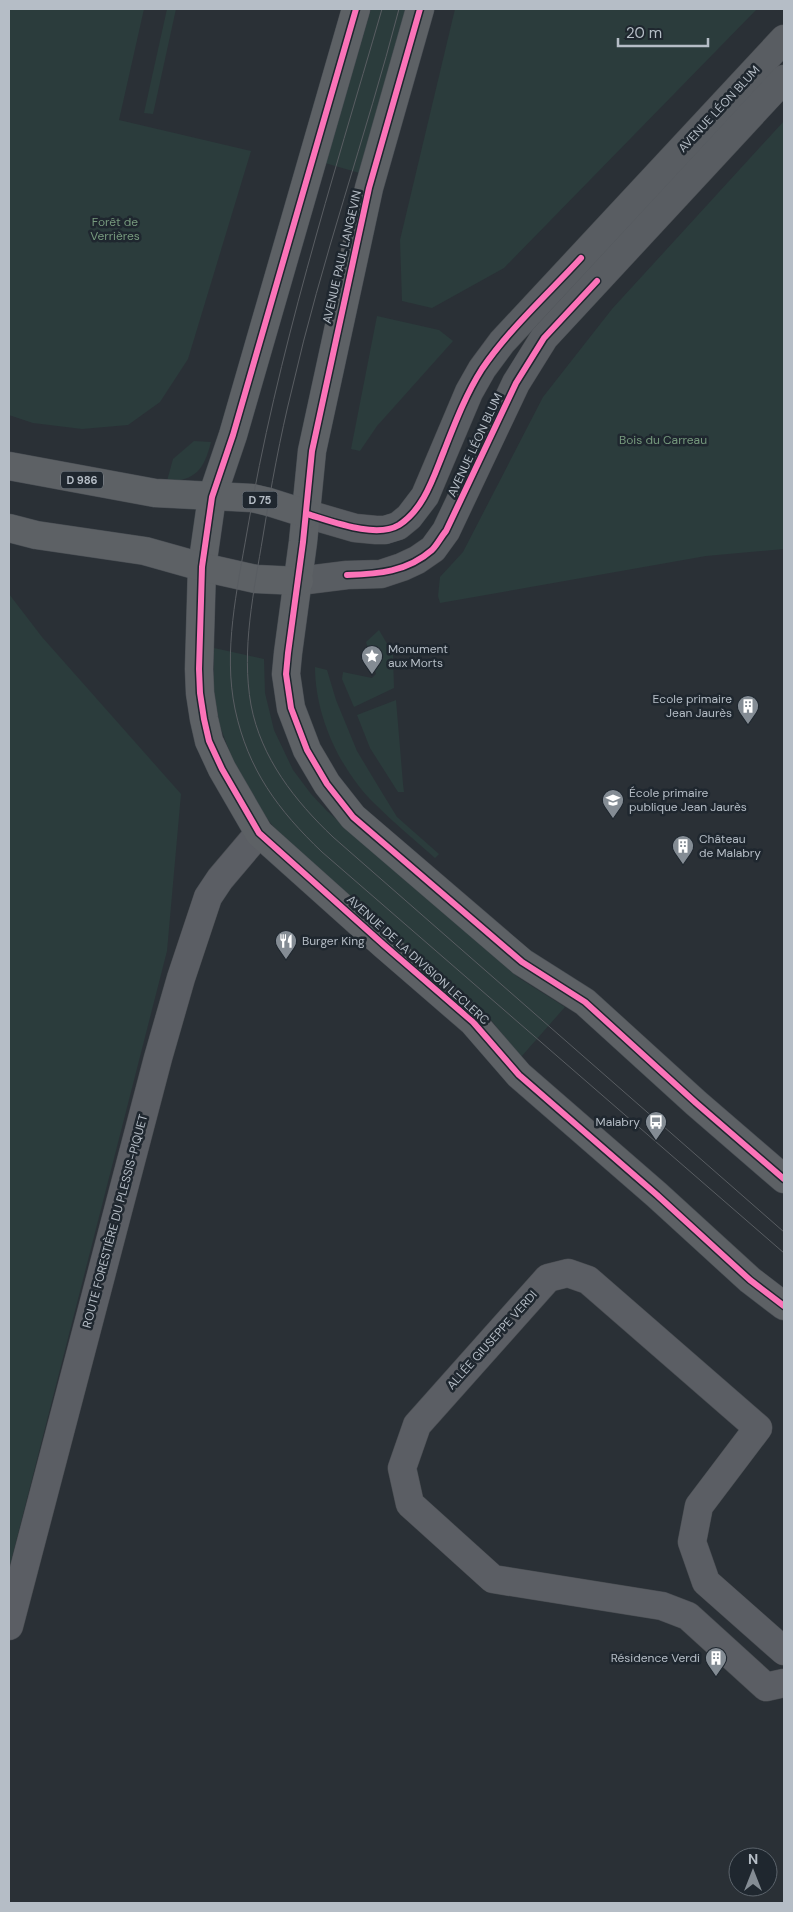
<svg xmlns="http://www.w3.org/2000/svg" width="793" height="1912" font-family="'DM Sans',sans-serif">
	<rect width="100%" height="100%" fill="#2a3036"/>
	<g fill="#2b3c3c">
		<polygon points="9,9 144,9 119,120 251,151 188,359 160,402 128,425 82,429 33,423 9,415"/>
		<polygon points="167,9 176,9 153,114 144,113"/>
		<polygon points="371,9 410,9 363,174 325,163"/>
		<polygon points="455,9 757,9 504,268 432,308 402,301 400,240"/>
		<polygon points="784,121 784,549 706,556 440,603 438,596 440,577 463,552 543,397 612,309"/>
		<polygon points="377,316 439,330 453,341 377,426 360,451 351,449"/>
		<path d="M194,441L211,442C204,469 196,481 167,481L173,459Z"/>
		<polygon points="9,594 42,637 181,794 167,951 9,1569"/>
		<polygon points="379,630 393,654 394,688 354,707 342,679 343,672 372,678 376,674 366,642"/>
		<polygon points="214,648 264,659 265,693 274,730 293,770 311,794 327,811 519,978 565,1007 521,1057 487,1015 307,860 272,825 258,806 233,761 220,726 213,687"/>
		<path d="M315,667L327,670L336,700L357,751L378,786L397,817L439,854L435,858C415,840 394,823 375,804C340,770 315,716 315,667Z"/>
		<polygon points="396,700 403,784 404,792 398,792 370,748 357,715"/>
	</g>
	<g fill="none" stroke-linecap="round" stroke-linejoin="round">
		<g stroke="#484c51" stroke-width="29">
			<g id="street">
				<polyline points="9,1626 158,1058 181,978 208,897 220,879 259,833"/>
				<polyline points="784,1651 706,1582 692,1542 699,1506 758,1428 588,1280 568,1273 548,1278 417,1425 402,1468 410,1504 493,1579 662,1606 688,1616 766,1687 784,1683"/>
			</g>
		</g>
		<g stroke="#484c51" stroke-width="29">
			<g id="secondary">
				<polyline points="307,514 355,528 376,530 385,530 398,526 409,517 425,496 469,392 482,369 502,342 784,39"/>
				<polyline points="299,581 347,575 381,574 402,567 417,560 433,549 446,531 516,383 544,338 784,79"/>
			</g>
		</g>
		<g stroke="#484d53" stroke-width="29">
			<g id="primary">
				<polyline points="356,9 233,435 212,497 202,567 199,669 200,693 204,719 209,741 222,769 259,833 384,945 473,1022 519,1075 657,1195 750,1280 784,1306"/>
				<polyline points="420,9 369,188 312,451 303,542 288,653 286,674 291,708 307,750 327,784 353,817 522,962 585,1002 696,1103 784,1179"/>
				<polyline points="9,466 155,493 252,498 269,502 307,514"/>
				<polyline points="9,528 36,535 145,551 202,567 256,579 299,581"/>
			</g>
		</g>
		<use href="#street" stroke="#5b5e64" stroke-width="28"/>
		<use href="#secondary" stroke="#595d62" stroke-width="28"/>
		<use href="#primary" stroke="#5d6165" stroke-width="28"/>
		<g stroke="#595d62" stroke-width="1">
			<path d="M382,9C332,182 277,354 247,532C237,590 223,651 235,709C248,770 278,810 322,852L784,1253"/>
			<path d="M399,9C366,136 321,261 292,389C280,437 271,487 263,536C254,591 241,649 251,705C261,758 295,801 333,837L784,1232"/>
		</g>
		<g stroke="#1f272f" stroke-width="9">
			<g id="cycleway">
				<polyline points="356,9 233,435 212,497 202,567 199,669 200,693 204,719 209,741 222,769 259,833 384,945 473,1022 519,1075 657,1195 750,1280 784,1306"/>
				<polyline points="420,9 369,188 312,451 303,542 288,653 286,674 291,708 307,750 327,784 353,817 522,962 585,1002 696,1103 784,1179"/>
				<path d="M307,514C331,521 376,539 399,525C424,509 433,478 444,451C455,423 466,394 482,369C510,328 548,294 581,258"/>
				<path d="M347,575C378,574 407,572 432,550C437,545 441,537 446,531L516,383L544,338L597,281"/>
			</g>
		</g>
		<use href="#cycleway" stroke="#fb73b8" stroke-width="6"/>
	</g>
	<defs>
		<g id="sight-pin" transform="scale(1.125)"><path d="M0 17L-7.5 6A9.5 9.5 0 1 1 7.5 6Z" fill="#848c94" stroke="#1f272f"/><path d="M0-6L1.8-2.2L6-1.7L2.9 1.2L3.7 5.4L0 3.3L-3.7 5.4L-2.9 1.2L-6-1.7L-1.8-2.2Z" fill="#fff"/></g>
		<g id="building-pin" transform="scale(1.125)"><path d="M0 17L-7.5 6A9.5 9.5 0 1 1 7.5 6Z" fill="#848c94" stroke="#1f272f"/><path d="M-4-6H4V6H1V3H-1V6H-4ZM-2.5-4.3h1.7v1.8h-1.7ZM.8-4.3h1.7v1.8H.8ZM-2.5-1h1.7V.8h-1.7ZM.8-1h1.7V.8H.8Z" fill="#fff"/></g>
		<g id="school-pin" transform="scale(1.125)"><path d="M0 17L-7.5 6A9.5 9.5 0 1 1 7.5 6Z" fill="#848c94" stroke="#1f272f"/><path d="M0-5L7-2L0 1L-7-2ZM-4 1L0 2.5L4 1V4Q0 6-4 4Z" fill="#fff"/></g>
		<g id="restaurant-pin" transform="scale(1.125)"><path d="M0 17L-7.5 6A9.5 9.5 0 1 1 7.5 6Z" fill="#848c94" stroke="#1f272f"/><path d="M-5-6h1v4h1v-4h1v4h1v-4h1v5L-1.5 .5V6h-2V.5L-5-1ZM5-6V6H3V1.5H1.5Q1.5-4 5-6Z" fill="#fff"/></g>
		<g id="bus-pin" transform="scale(1.125)"><path d="M0 17L-7.5 6A9.5 9.5 0 1 1 7.5 6Z" fill="#848c94" stroke="#1f272f"/><path d="M-5-6H5V4H4V6H2V4H-2V6H-4V4H-5ZM-3.5-4V0h7V-4ZM-3.5 1.2v1.5H-2V1.2ZM2 1.2v1.5H3.5V1.2Z" fill="#fff"/></g>
	</defs>
	<g fill-rule="evenodd">
		<use href="#sight-pin" x="372" y="656"/>
		<use href="#building-pin" x="748" y="706"/>
		<use href="#school-pin" x="613" y="800"/>
		<use href="#building-pin" x="683" y="846"/>
		<use href="#restaurant-pin" x="286" y="941"/>
		<use href="#bus-pin" x="656" y="1122"/>
		<use href="#building-pin" x="716" y="1658"/>
	</g>
	<g text-anchor="middle" dominant-baseline="central" stroke-width="5" stroke-linejoin="round" paint-order="stroke">
		<g fill="#1f272f" stroke="#889099" stroke-width="1">
			<rect x="61" y="471.5" width="42" height="17" rx="4"/>
			<rect x="242.5" y="491.5" width="35" height="17" rx="4"/>
		</g>
		<g font-size="11" font-weight="bold" fill="#b5bdc6">
			<text x="82" y="480">D 986</text>
			<text x="260" y="500">D 75</text>
		</g>
		<g font-size="12" fill="#b5bdc6" stroke="#1f272f">
			<text transform="translate(719 109) rotate(-47)">AVENUE LÉON BLUM</text>
			<text transform="translate(342 257) rotate(-77)">AVENUE PAUL LANGEVIN</text>
			<text transform="translate(475 445) rotate(-65)">AVENUE LÉON BLUM</text>
			<text transform="translate(418 960) rotate(42)">AVENUE DE LA DIVISION LECLERC</text>
			<text transform="translate(115 1221) rotate(-75)">ROUTE FORESTIÈRE DU PLESSIS-PIQUET</text>
			<text transform="translate(492 1340) rotate(-48)">ALLÉE GIUSEPPE VERDI</text>
		</g>
		<g font-size="12" fill="#76997d" stroke="#1f272f">
			<text x="115" y="222">Forêt de<tspan x="115" dy="14">Verrières</tspan></text>
			<text x="663" y="440">Bois du Carreau</text>
		</g>
		<g font-size="12" fill="#b5bdc6" stroke="#1f272f" text-anchor="start">
			<text x="388" y="649">Monument<tspan x="388" dy="14">aux Morts</tspan></text>
			<text x="732" y="699" text-anchor="end">Ecole primaire<tspan x="732" dy="14">Jean Jaurès</tspan></text>
			<text x="629" y="793">École primaire<tspan x="629" dy="14">publique Jean Jaurès</tspan></text>
			<text x="699" y="839">Château<tspan x="699" dy="14">de Malabry</tspan></text>
			<text x="302" y="941">Burger King</text>
			<text x="640" y="1122" text-anchor="end">Malabry</text>
			<text x="700" y="1658" text-anchor="end">Résidence Verdi</text>
		</g>
	</g>
	<rect width="793" height="1912" fill="none" stroke="#b5bdc6" stroke-width="20"/>
	<g transform="translate(753 1872)"><circle r="24" fill="#1f272f" stroke="#5b636b"/>
	<path d="M0-4L9 19L0 12L-9 19Z" fill="#848c94"/>
	<text y="-8" font-size="14" font-weight="bold" text-anchor="middle" fill="#b5bdc6">N</text>
	</g>
	<path d="M618 38v8h90v-8" fill="none" stroke="#b5bdc6" stroke-width="2.5"/>
	<text x="626" y="38" font-size="15" fill="#b5bdc6" stroke="#1f272f" stroke-width="4" paint-order="stroke">20 m</text>
</svg>
